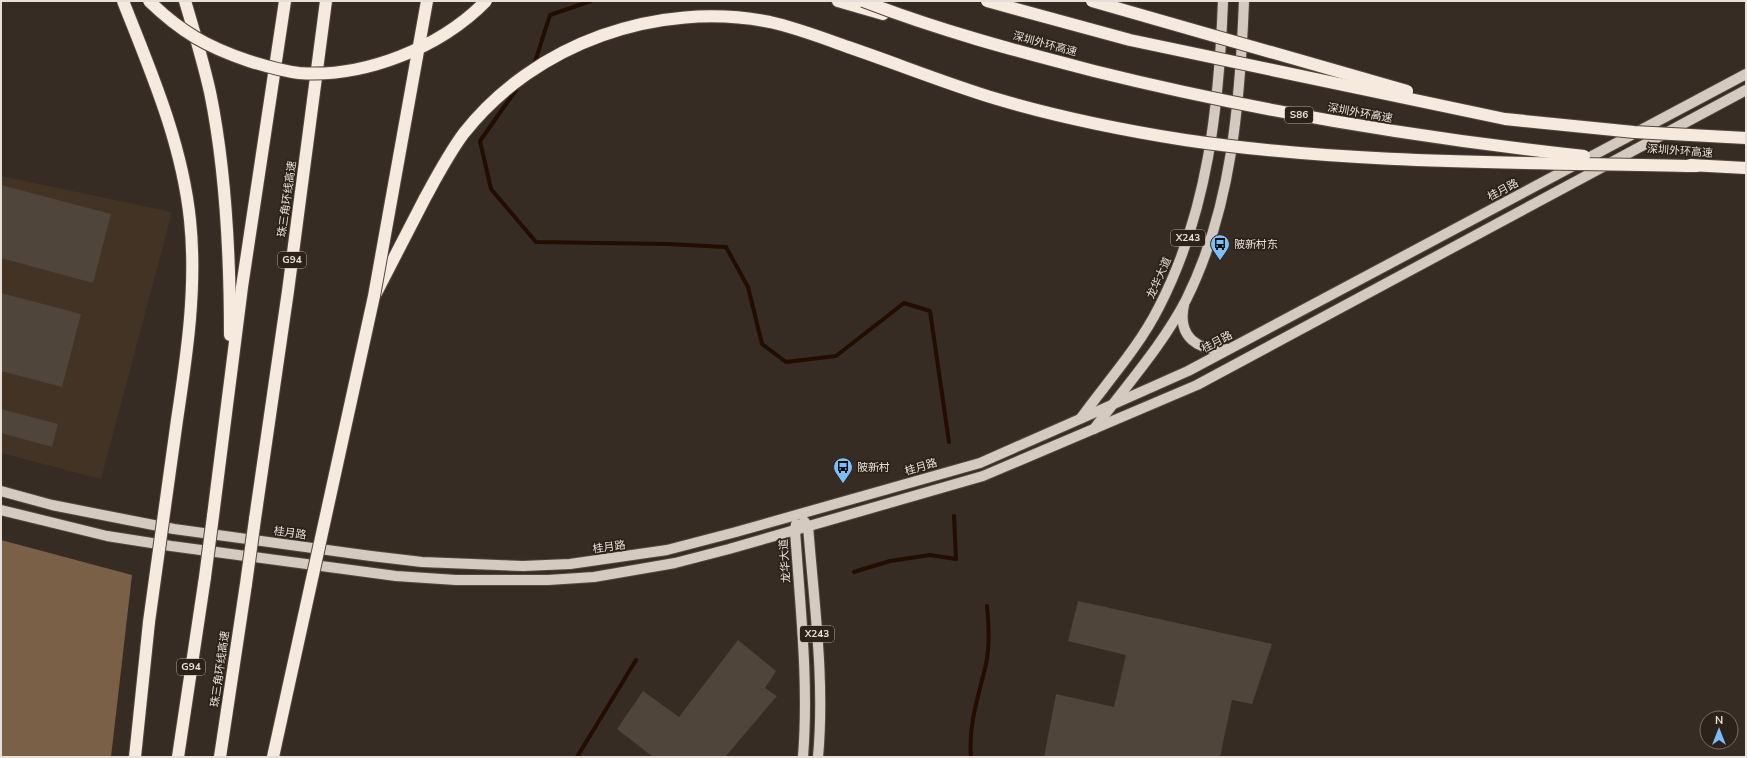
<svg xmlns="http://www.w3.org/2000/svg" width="1747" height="758" font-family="'Nunito Sans','Noto Sans SC',sans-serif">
	<rect width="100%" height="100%" fill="#362c23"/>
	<polygon fill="#423325" points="1,176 172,212 101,479 1,453"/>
	<polygon fill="#7a6046" points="1,540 132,575 111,757 1,757"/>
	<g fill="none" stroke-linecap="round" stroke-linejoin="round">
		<g stroke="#220d00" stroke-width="4">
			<polyline points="534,65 550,15 591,1"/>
			<polyline points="516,90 480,141 491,189 536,242 667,244 726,247 748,287 762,344 786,362 836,356 904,303 930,311 949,442"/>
			<polyline points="854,572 890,561 930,555 956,559 954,516"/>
			<polyline points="577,757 636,660"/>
			<path d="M971,757C968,724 979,695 986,664C990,645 989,625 987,606"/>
		</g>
	</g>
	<g fill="#4f453b">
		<polygon points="1,185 111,214 93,283 1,258"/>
		<polygon points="1,293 81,314 62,387 1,371"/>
		<polygon points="1,409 58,424 52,447 1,433"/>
		<polygon points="1078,601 1272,644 1252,704 1232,700 1220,757 1044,757 1056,694 1114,707 1126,655 1068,641"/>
		<polygon points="738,640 776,671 765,688 777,696 725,757 653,757 617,729 643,691 679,717"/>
	</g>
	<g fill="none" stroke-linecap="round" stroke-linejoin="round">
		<g stroke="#524940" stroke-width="12">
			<g id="major">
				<path d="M1184,305C1177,337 1198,352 1228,349"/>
				<path d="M1081,418C1107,382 1139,347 1159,307C1208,212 1219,106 1223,1"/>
				<path d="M1094,429C1125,387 1162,346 1186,300C1232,208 1240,102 1244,1"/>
				<polyline points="1,491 52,505 174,529 371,556 422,562 523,566 570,564 667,550 736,532 980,463 1080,419 1188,371 1746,74"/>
				<polyline points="1,510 107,536 171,546 396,576 456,580 548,580 594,577 675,563 729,549 983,476 1197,385 1746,90"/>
				<path d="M804,521L808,526C814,603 825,680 818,757"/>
				<path d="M796,524L795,530C800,606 809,681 803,757"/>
			</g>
		</g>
		<g stroke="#524940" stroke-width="14">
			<g id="highway">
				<path d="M185,1C194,31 203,61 210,92C226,170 230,256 230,335"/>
				<polyline points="838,1 883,14"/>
				<polyline points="376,293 425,198"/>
				<polyline points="213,516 242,287 285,1"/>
				<polyline points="255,519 288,291 326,1"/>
				<polyline points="135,757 149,622"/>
				<polyline points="178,757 205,577"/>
				<polyline points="220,757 246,584"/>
			</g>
		</g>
		<use href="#major" stroke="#d5cac0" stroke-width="10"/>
		<use href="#highway" stroke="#f6e9dd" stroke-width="12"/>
		<g stroke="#524940" stroke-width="14" stroke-linecap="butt">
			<g id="highway-bridge">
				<path d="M123,1C151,72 182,143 190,220C197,286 187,354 177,420C168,487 158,555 149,622"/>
				<path d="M149,1C181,32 207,47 249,61C265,66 282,71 299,73C364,78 440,48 486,1"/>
				<path d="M863,1C938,30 1016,51 1094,71C1255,111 1419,138 1584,156"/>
				<polyline points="987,1 1130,40 1505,119 1634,132 1746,138"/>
				<polyline points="1092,1 1407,91"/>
				<polyline points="1690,165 1746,168"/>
				<path d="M425,198C437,176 449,153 464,133C535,43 658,0 770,22C797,28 823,38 848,47C898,64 947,84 997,99C1058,117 1122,130 1185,140C1354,165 1527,162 1697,166"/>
				<polyline points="205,577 213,516"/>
				<polyline points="246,584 255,519"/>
				<polyline points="273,757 374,296 427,1"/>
			</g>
		</g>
		<use href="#highway-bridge" stroke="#f6e9dd" stroke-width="12"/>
	</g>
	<defs>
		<g id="bus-pin" transform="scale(1)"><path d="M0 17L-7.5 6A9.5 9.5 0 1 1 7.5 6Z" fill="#7bbef8" stroke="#2c2219"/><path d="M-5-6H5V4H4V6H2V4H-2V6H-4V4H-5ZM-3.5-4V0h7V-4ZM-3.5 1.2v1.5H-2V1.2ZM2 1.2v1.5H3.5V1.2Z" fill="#111"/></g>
	</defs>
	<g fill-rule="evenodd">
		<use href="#bus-pin" x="1220" y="244"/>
		<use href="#bus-pin" x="843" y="467"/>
	</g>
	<g text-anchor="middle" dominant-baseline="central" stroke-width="3.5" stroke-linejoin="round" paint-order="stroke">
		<g fill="#2c2219" stroke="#aea79f" stroke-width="1">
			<rect x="1285" y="107" width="28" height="16" rx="3"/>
			<rect x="1171" y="230" width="34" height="16" rx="3"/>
			<rect x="278" y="252" width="28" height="16" rx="3"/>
			<rect x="800" y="626" width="34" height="16" rx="3"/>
			<rect x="177" y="659" width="28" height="16" rx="3"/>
		</g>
		<g font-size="10" font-weight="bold" fill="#e6e0d9">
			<text x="1299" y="115">S86</text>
			<text x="1188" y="238">X243</text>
			<text x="292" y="260">G94</text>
			<text x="817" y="634">X243</text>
			<text x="191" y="667">G94</text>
		</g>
		<g font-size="11" fill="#e6e0d9" stroke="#2c2219">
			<text transform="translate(1045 44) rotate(15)">深圳外环高速</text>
			<text transform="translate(1360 113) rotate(10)">深圳外环高速</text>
			<text transform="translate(1680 151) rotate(4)">深圳外环高速</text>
			<text transform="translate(1503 190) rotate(-28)">桂月路</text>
			<text transform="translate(287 199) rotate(-82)">珠三角环线高速</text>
			<text transform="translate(1159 278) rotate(-66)">龙华大道</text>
			<text transform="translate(1217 342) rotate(-28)">桂月路</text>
			<text transform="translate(921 467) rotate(-16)">桂月路</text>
			<text transform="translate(290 533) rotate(8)">桂月路</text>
			<text transform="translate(609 547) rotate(-8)">桂月路</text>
			<text transform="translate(785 561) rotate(-94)">龙华大道</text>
			<text transform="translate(220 669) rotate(-82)">珠三角环线高速</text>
		</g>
		<g font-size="11" fill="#e6e0d9" stroke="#2c2219" text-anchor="start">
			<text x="1234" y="244">陂新村东</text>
			<text x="857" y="467">陂新村</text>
		</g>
	</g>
	<rect width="1747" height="758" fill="none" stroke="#e6e0d9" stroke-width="4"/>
	<g transform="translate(1719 730)"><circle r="19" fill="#2c2219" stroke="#766e66"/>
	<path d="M0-3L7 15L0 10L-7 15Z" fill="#7bbef8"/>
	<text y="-6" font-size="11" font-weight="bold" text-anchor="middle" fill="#e6e0d9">N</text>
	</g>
</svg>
